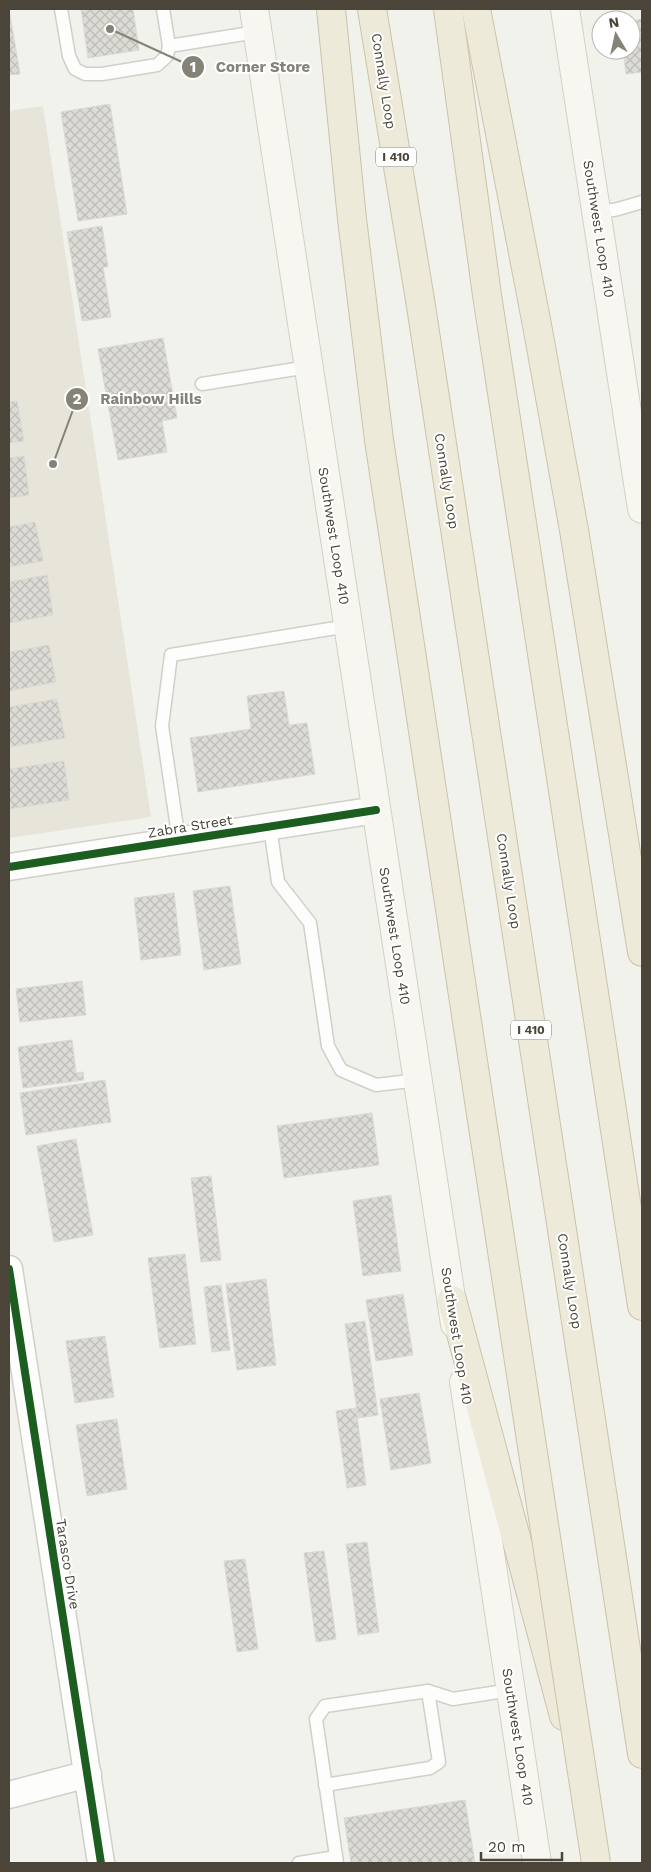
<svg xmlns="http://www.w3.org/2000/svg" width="651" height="1872" font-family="'Work Sans',sans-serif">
	<defs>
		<pattern id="building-cross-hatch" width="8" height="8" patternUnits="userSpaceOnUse" patternTransform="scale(1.25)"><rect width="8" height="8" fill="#dcdbd5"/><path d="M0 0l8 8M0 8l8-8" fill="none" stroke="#bebdb8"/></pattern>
	</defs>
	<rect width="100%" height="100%" fill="#f2f2ed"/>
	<polygon fill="#e7e4da" points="43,106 151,817 9,838 9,111"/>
	<g fill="url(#building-cross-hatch)" stroke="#dbd9d3">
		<polygon points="9,9 20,74 9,75"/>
		<polygon points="81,9 133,9 139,50 88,58"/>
		<polygon points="642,19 642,72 626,74 623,50 631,50 631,21"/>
		<polygon points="110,104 127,214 78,221 61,112"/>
		<polygon points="102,226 108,267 103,267 111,317 82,321 67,232"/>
		<polygon points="163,338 177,418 162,421 167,452 118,460 98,349"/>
		<polygon points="17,401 24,441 9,443 9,402"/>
		<polygon points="24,456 29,495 9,498 9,458"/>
		<polygon points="35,522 43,561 9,567 9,527"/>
		<polygon points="47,575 53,615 9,623 9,582"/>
		<polygon points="49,645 56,682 9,691 9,652"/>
		<polygon points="284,691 289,725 307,723 315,774 198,792 190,738 251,729 247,696"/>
		<polygon points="57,699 65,738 9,747 9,707"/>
		<polygon points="64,761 69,800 9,809 9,769"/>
		<polygon points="230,886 241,964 204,970 193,891"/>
		<polygon points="174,893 181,955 141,960 134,898"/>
		<polygon points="82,981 86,1015 20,1022 16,989"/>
		<polygon points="72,1040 76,1073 83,1072 84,1080 23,1088 18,1047"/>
		<polygon points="105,1080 111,1122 26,1135 20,1093"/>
		<polygon points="372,1113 379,1165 284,1178 277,1126"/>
		<polygon points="76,1139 93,1235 54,1242 37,1146"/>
		<polygon points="211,1176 221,1260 201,1262 191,1178"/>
		<polygon points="391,1195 401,1271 363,1276 353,1201"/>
		<polygon points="185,1254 196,1344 160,1348 148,1258"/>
		<polygon points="266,1279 276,1365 237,1370 226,1284"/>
		<polygon points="221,1285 230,1350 212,1352 204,1287"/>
		<polygon points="403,1294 413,1355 376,1361 366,1300"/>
		<polygon points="365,1321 378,1415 358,1418 345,1324"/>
		<polygon points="105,1336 114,1397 75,1403 66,1341"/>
		<polygon points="419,1393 431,1463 391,1470 380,1399"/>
		<polygon points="356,1408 366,1485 347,1488 336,1411"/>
		<polygon points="117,1419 127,1489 87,1496 76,1425"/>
		<polygon points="367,1542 379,1632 358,1635 346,1544"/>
		<polygon points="324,1551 336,1639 316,1642 304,1553"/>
		<polygon points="245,1559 258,1649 237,1652 224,1561"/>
		<polygon points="465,1800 475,1863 351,1863 344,1818"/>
	</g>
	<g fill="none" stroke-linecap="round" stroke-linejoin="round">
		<g stroke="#d0d0ca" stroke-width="15">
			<g id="service">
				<polyline points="61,9 69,56 75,69 85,74 102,74 157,65 167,56 169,46 163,9"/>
				<polyline points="169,46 257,32"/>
				<polyline points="596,213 618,209 642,202"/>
				<polyline points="202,384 308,367"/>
				<polyline points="270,827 278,882 310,923 328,1046 341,1070 376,1085 418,1080"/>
				<polyline points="179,841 162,726 171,655 348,626"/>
				<polyline points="325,1785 430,1768 439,1762 428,1691"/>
				<polyline points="299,1863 336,1857"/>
				<polyline points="337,1863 316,1719 325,1706 428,1691 453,1699 511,1690"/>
			</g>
		</g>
		<g stroke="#d0d0ca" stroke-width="29">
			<g id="minor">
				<polyline points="9,867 376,810"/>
				<polyline points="9,1269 101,1863"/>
				<polyline points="9,1795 88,1774"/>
			</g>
		</g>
		<g stroke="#d2d0c4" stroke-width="30">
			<g id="secondary">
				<polyline points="254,9 455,1324"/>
				<polyline points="565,9 642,509"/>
				<polyline points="464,1382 537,1863"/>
			</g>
		</g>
		<g stroke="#cbc3a8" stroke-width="30">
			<g id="motorway">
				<polyline points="331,9 352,219 379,440 481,1114"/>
				<polyline points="372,9 421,306 642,1754"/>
				<polyline points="448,9 487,295 642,1306"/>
				<polyline points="476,9 537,325 574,530 642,952"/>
				<polyline points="452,1300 564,1716"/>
			</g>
		</g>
		<use href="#service" stroke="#fdfdfc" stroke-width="12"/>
		<use href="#minor" stroke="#fdfdfc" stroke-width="26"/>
		<use href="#secondary" stroke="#f7f6f0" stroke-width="28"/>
		<use href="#motorway" stroke="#edeada" stroke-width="28"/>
		<g stroke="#cbc3a8" stroke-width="30" stroke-linecap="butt">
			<polyline id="motorway-bridge" points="481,1114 596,1863"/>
		</g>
		<use href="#motorway-bridge" stroke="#edeada" stroke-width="28"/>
		<g stroke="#fff" stroke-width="11">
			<g id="cycleway">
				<polyline points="9,867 376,810"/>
				<polyline points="9,1269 101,1863"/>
			</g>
		</g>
		<use href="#cycleway" stroke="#1b5e20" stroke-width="8"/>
	</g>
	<g text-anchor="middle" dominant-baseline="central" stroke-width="4" stroke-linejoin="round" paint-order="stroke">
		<g fill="#fff" stroke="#807d74" stroke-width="1">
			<rect x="376" y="147.5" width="40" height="19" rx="4"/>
			<rect x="511" y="1020.5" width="40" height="19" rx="4"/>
		</g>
		<g font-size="12" font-weight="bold" fill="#4a4538">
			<text x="396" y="157">I 410</text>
			<text x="531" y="1030">I 410</text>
		</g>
		<g font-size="14" fill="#4a4538" stroke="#fff">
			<text transform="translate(384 81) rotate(81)">Connally Loop</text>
			<text transform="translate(599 229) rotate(81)">Southwest Loop 410</text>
			<text transform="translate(447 481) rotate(81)">Connally Loop</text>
			<text transform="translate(334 536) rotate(81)">Southwest Loop 410</text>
			<text transform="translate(190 826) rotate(-9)">Zabra Street</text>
			<text transform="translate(509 881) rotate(81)">Connally Loop</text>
			<text transform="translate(395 936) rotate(81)">Southwest Loop 410</text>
			<text transform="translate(570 1281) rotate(81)">Connally Loop</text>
			<text transform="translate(457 1336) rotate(81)">Southwest Loop 410</text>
			<text transform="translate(68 1564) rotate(81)">Tarasco Drive</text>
			<text transform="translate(518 1737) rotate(81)">Southwest Loop 410</text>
		</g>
	</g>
	<path fill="none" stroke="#858277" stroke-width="2" d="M110 29L193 67M53 464L77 399"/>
	<g fill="#858277" stroke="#fff" stroke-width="2">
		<circle cx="110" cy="29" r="5"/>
		<circle cx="53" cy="464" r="5"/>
		<circle cx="193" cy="67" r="12"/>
		<circle cx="77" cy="399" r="12"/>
	</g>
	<g font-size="15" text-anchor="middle" font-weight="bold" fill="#fff">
		<text x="193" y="72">1</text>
		<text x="77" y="404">2</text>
	</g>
	<g font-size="15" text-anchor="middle" font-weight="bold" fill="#858277" stroke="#fff" stroke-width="4" stroke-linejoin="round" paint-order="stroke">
		<text x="263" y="72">Corner Store</text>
		<text x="151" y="404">Rainbow Hills</text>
	</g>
	<rect width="651" height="1872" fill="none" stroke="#4a4538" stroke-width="20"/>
	<g transform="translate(616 35) rotate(351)"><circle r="24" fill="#ffffff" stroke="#b7b5af"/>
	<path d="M0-4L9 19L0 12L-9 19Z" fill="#858277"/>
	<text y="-8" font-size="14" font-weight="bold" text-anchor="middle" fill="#4a4538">N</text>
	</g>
	<path d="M481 1852v8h81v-8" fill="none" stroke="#4a4538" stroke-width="2.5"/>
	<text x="488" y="1852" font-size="15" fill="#4a4538" stroke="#ffffff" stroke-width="4" paint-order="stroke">20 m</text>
</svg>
